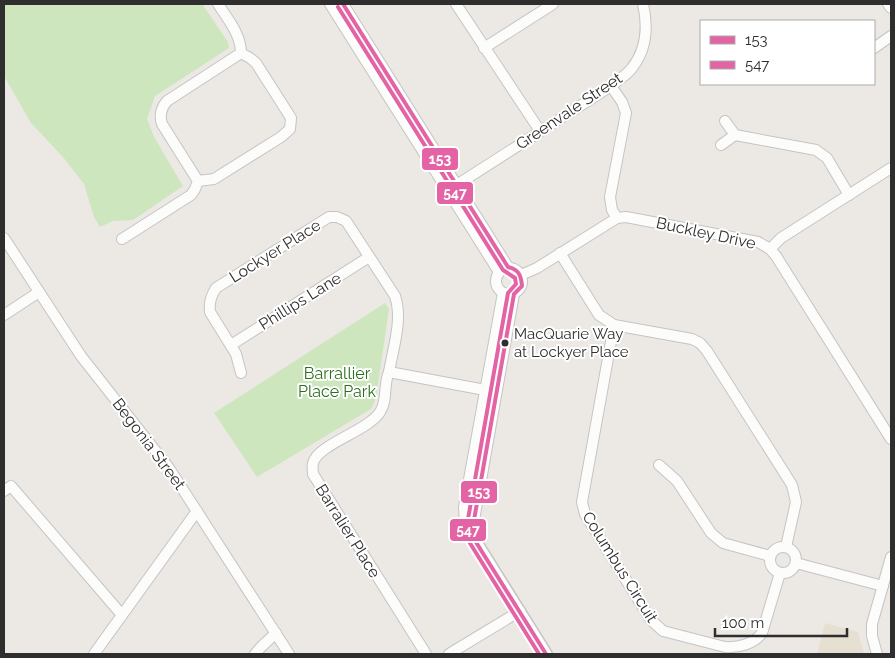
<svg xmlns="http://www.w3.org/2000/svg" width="895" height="658" font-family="Raleway,sans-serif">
	<rect width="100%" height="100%" fill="#ece8e4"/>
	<polygon fill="#e6e0d3" points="825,623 858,632 864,654 817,654"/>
	<g fill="#cee6be">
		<polygon points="4,4 202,4 228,42 229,48 155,96 147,119 154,137 183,186 133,220 113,221 100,227 94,217 84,184 63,157 31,123 4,76"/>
		<polygon points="385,303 389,309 376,398 371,409 257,477 214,413"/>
	</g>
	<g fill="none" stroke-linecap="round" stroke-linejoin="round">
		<g stroke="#c5c4c5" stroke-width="12">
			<g id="minor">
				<path d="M218,4C228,19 241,35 241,53"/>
				<polyline points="330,4 499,272"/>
				<polyline points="343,4 508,267"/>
				<polyline points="456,4 540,131"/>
				<polyline points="888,4 891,8"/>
				<polyline points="484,48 553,4"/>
				<polyline points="874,48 891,36"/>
				<polyline points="611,86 622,102 626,113 610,197 612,210 617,218"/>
				<polyline points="735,135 816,150 827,158 849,195"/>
				<polyline points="721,145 735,135 725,121"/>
				<polyline points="198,181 214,179 281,137 290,129 291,118 256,63 250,58 241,53"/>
				<path d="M452,188L611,86C618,80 627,75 632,68C647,49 648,26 643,4"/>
				<polyline points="4,238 81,356 169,468 289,654"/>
				<path d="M122,239L191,195L195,189L198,181L162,124C159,115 161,108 167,101L241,53"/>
				<polyline points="770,249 781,238 891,168"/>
				<polyline points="560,253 599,315 614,325"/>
				<circle cx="509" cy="281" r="13"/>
				<polyline points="521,275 537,268 617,218 626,217 758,242 770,249 776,256 891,439"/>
				<polyline points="4,315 39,292"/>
				<polyline points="231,345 369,257"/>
				<path d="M389,372C383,384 388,400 380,412C368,431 318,444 313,463C312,466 313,471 313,474L426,654"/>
				<path d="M241,373L236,354L210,312C209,302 211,296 216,288L329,217H337L346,221L395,296C403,319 393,348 389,372L496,392"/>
				<polyline points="659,465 677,481 711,533 723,543 770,556"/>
				<polyline points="4,491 11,486 122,615"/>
				<polyline points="474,537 474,520 514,294"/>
				<polyline points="474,539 465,522 464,507 503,293"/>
				<circle cx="783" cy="560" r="13"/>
				<polyline points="796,563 883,586"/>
				<path d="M780,573L762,633C754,644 738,648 725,647L663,631L651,620L585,514L582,502L614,325L692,339L700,343L707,351L792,485L796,502L786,547"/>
				<polyline points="94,654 197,511"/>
				<polyline points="255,654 261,647 276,633"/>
				<polyline points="449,654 520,611"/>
				<polyline points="877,654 872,636 872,624 891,557"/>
			</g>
		</g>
		<g stroke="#c5c4c5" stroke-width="14">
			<polyline id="tertiary" points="474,539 546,654"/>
		</g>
		<use href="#minor" stroke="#fcfcfb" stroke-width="10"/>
		<use href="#tertiary" stroke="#fcfcfb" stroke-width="11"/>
		<g stroke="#fff" stroke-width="8">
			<path id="bus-1" d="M343,4L508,267C519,270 521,275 522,286L514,294L474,520V539L546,654"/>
		</g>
		<g stroke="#fff" stroke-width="8">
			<polyline id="bus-2" points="338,7 503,270 515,278 516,284 508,293 468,519 468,540 539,654"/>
		</g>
		<use href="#bus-1" stroke="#e463a4" stroke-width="4"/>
		<use href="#bus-2" stroke="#e463a4" stroke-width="4"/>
	</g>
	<circle fill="#2e2e2e" stroke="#fff" stroke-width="2" cx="505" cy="343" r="4.5"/>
	<g text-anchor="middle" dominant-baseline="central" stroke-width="4" stroke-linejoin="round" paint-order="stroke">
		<g font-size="15" fill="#2e2e2e" stroke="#fff" text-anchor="start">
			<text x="514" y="334">MacQuarie Way<tspan x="514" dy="18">at Lockyer Place</tspan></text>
		</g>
		<g font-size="16" fill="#2e2e2e" stroke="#fff">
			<text transform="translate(569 111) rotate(-34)">Greenvale Street</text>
			<text transform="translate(706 233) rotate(12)">Buckley Drive</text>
			<text transform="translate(275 251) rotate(-32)">Lockyer Place</text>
			<text transform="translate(300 301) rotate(-32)">Phillips Lane</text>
			<text transform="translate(149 444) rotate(53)">Begonia Street</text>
			<text transform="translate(348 531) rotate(58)">Barralier Place</text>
			<text transform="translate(620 567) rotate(58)">Columbus Circuit</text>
		</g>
		<g font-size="16" fill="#2c6e1b" stroke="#fff">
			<text x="337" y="373">Barrallier<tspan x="337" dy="18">Place Park</tspan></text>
		</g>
	</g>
	<g stroke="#fff" stroke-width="2">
		<rect x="421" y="147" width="38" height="24" rx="5" fill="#e463a4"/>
		<rect x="436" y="181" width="38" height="24" rx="5" fill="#e463a4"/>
		<rect x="460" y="480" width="38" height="24" rx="5" fill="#e463a4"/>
		<rect x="449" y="518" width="38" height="24" rx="5" fill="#e463a4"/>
	</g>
	<g font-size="14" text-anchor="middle" font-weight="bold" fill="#fff">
		<text x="440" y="164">153</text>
		<text x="455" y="198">547</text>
		<text x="479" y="497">153</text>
		<text x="468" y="535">547</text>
	</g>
	<rect width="895" height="658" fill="none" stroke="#2e2e2e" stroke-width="10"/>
	<rect x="700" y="20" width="175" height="65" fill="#ffffff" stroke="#ababab"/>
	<rect x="710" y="36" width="25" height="8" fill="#e463a4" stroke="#ababab"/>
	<text x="745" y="45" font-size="15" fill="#2e2e2e">153</text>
	<rect x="710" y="61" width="25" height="8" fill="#e463a4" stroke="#ababab"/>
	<text x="745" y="70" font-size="15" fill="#2e2e2e">547</text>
	<path d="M715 628v8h132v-8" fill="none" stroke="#2e2e2e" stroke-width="2.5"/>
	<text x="722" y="628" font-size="15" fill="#2e2e2e" stroke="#ffffff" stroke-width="4" paint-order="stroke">100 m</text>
</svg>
